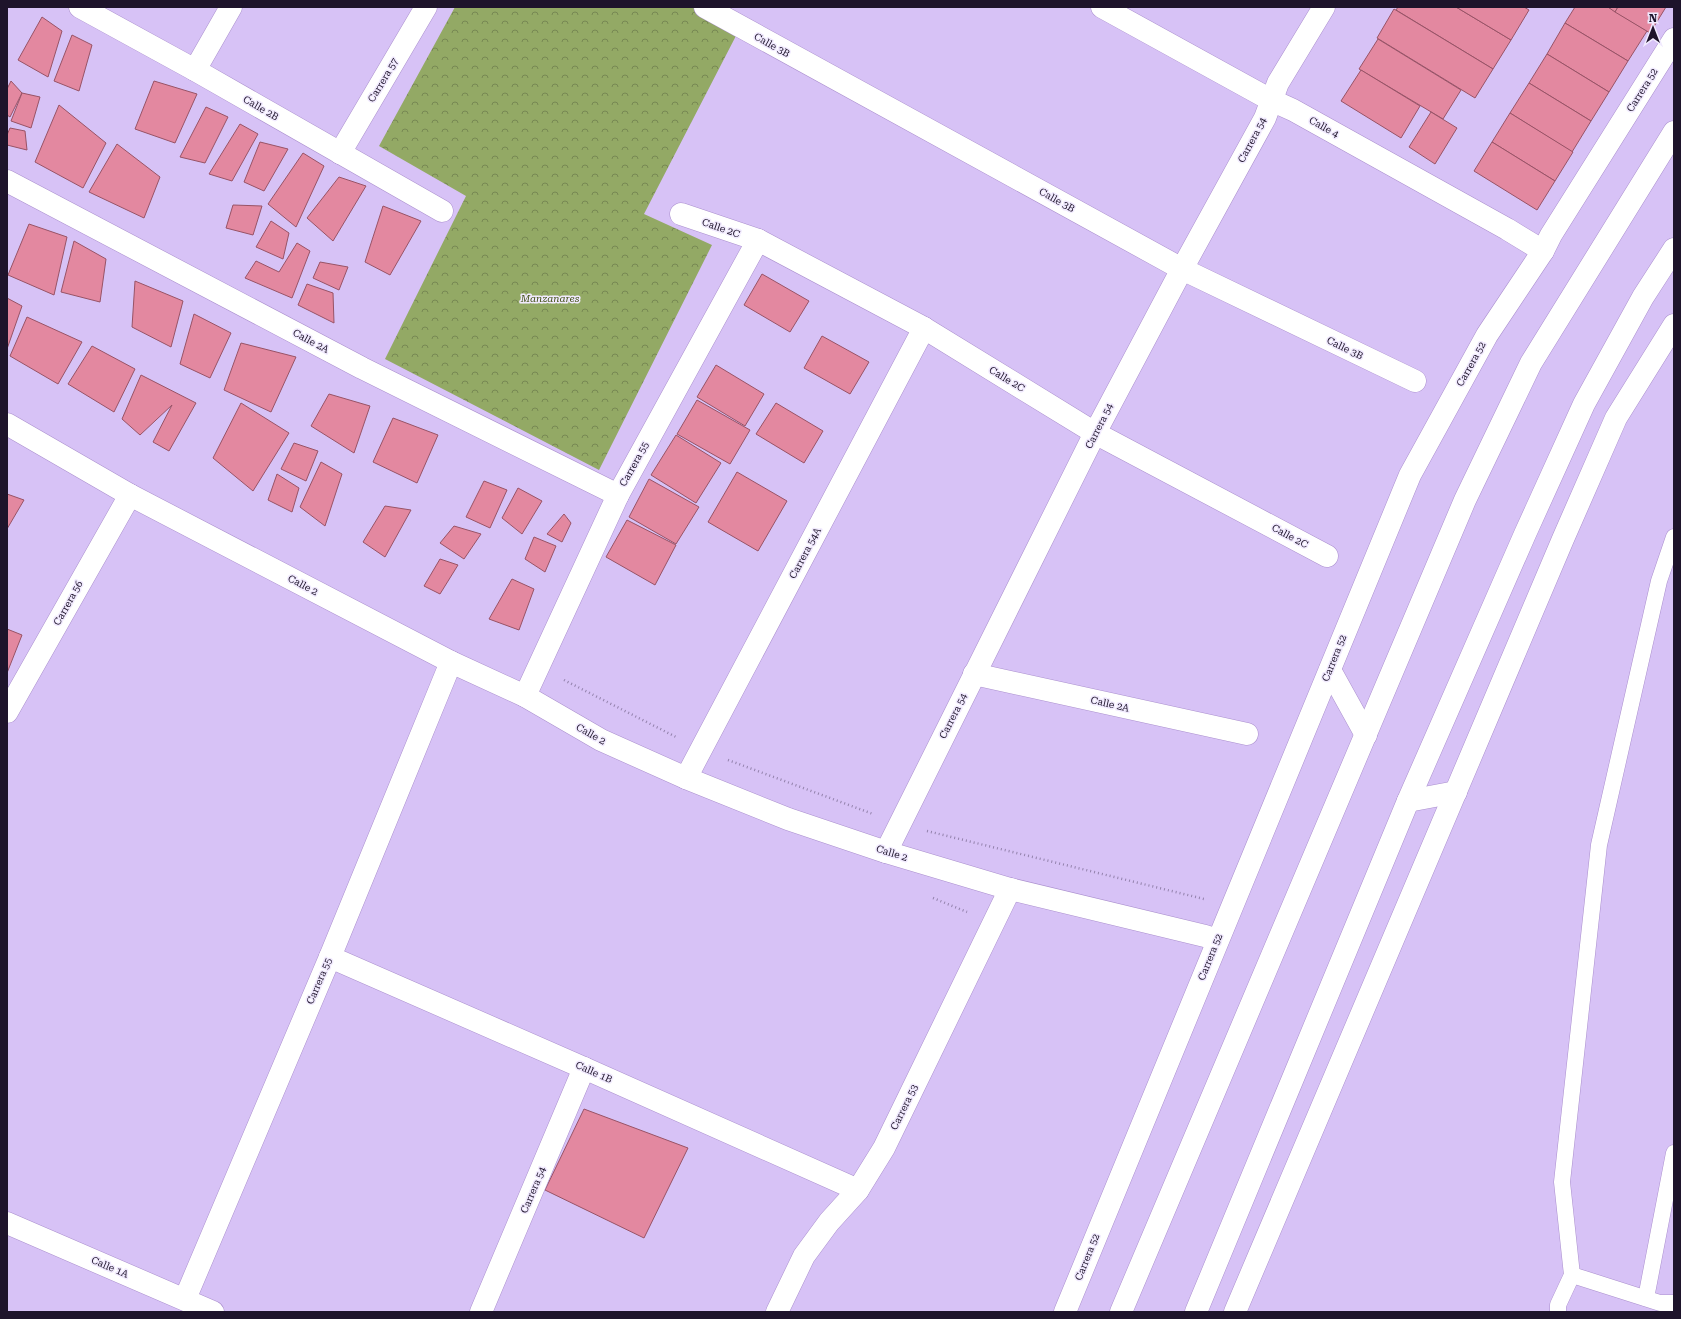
<svg xmlns="http://www.w3.org/2000/svg" width="1681" height="1319" font-family="'Roboto Serif',serif">
	<defs>
		<pattern id="forest-crowns" width="20" height="18" patternUnits="userSpaceOnUse"><rect width="20" height="18" fill="#93a965"/><path d="M2 6a3 3 0 1 1 6 0M12 15a3 3 0 1 1 6 0" fill="none" stroke="#778853"/></pattern>
	</defs>
	<rect width="100%" height="100%" fill="#d7c2f6"/>
	<polygon fill="url(#forest-crowns)" points="455,7 695,7 739,30 644,214 712,245 599,470 385,359 466,196 379,146"/>
	<g fill="#e388a0" stroke="#985366">
		<polygon points="1398,7 1456,7 1511,40 1493,69 1396,10"/>
		<polygon points="1456,7 1524,7 1529,10 1511,40"/>
		<polygon points="1575,7 1608,7 1647,31 1628,61 1565,23"/>
		<polygon points="1608,7 1618,7 1615,12"/>
		<polygon points="1618,7 1666,7 1650,33 1615,12"/>
		<polygon points="1394,9 1493,69 1475,98 1377,38"/>
		<polygon points="42,17 62,31 48,77 18,60"/>
		<polygon points="1565,23 1628,61 1609,92 1547,54"/>
		<polygon points="72,35 92,45 79,91 54,81"/>
		<polygon points="1378,39 1461,90 1443,119 1359,69"/>
		<polygon points="1547,54 1609,92 1591,121 1529,83"/>
		<polygon points="1361,70 1420,106 1401,138 1341,101"/>
		<polygon points="11,81 22,93 10,117 7,115 7,89"/>
		<polygon points="154,81 197,94 175,143 135,129"/>
		<polygon points="1529,83 1591,121 1572,152 1510,113"/>
		<polygon points="22,93 40,97 31,128 11,121"/>
		<polygon points="59,105 106,143 83,188 35,162"/>
		<polygon points="206,107 228,117 205,163 180,157"/>
		<polygon points="1431,112 1457,128 1435,164 1409,147"/>
		<polygon points="1510,113 1573,152 1555,181 1492,142"/>
		<polygon points="240,124 258,134 232,181 209,174"/>
		<polygon points="10,128 25,131 27,150 7,145 7,135"/>
		<polygon points="260,142 288,149 264,191 244,182"/>
		<polygon points="1492,142 1555,181 1537,210 1474,171"/>
		<polygon points="117,144 160,177 144,218 89,192"/>
		<polygon points="303,153 324,166 296,227 268,204"/>
		<polygon points="339,177 366,186 333,241 307,218"/>
		<polygon points="233,205 262,206 253,235 226,228"/>
		<polygon points="383,206 421,221 390,275 365,262"/>
		<polygon points="271,221 289,233 283,259 256,247"/>
		<polygon points="29,224 67,237 54,295 8,275"/>
		<polygon points="74,241 106,259 100,302 61,292"/>
		<polygon points="297,243 310,251 292,298 245,278 256,261 279,272"/>
		<polygon points="320,262 348,267 339,290 313,278"/>
		<polygon points="762,274 809,301 790,332 744,305"/>
		<polygon points="135,281 183,301 171,347 132,327"/>
		<polygon points="307,284 333,293 334,323 298,305"/>
		<polygon points="7,298 22,306 7,349"/>
		<polygon points="194,314 231,333 210,378 180,364"/>
		<polygon points="27,317 82,342 58,384 10,356"/>
		<polygon points="822,336 869,362 850,394 804,368"/>
		<polygon points="241,343 296,357 271,412 224,390"/>
		<polygon points="92,346 135,369 114,412 68,384"/>
		<polygon points="716,365 764,394 745,426 697,397"/>
		<polygon points="141,375 196,403 169,451 153,442 172,405 140,435 122,419"/>
		<polygon points="329,394 370,406 354,453 311,426"/>
		<polygon points="697,400 750,430 730,464 677,434"/>
		<polygon points="241,403 289,433 253,491 213,458"/>
		<polygon points="776,403 823,431 804,463 756,434"/>
		<polygon points="393,418 438,435 417,483 373,462"/>
		<polygon points="676,435 721,463 696,503 651,475"/>
		<polygon points="294,443 318,451 306,481 281,469"/>
		<polygon points="321,462 342,474 325,526 300,507"/>
		<polygon points="737,472 787,501 758,551 708,522"/>
		<polygon points="277,474 299,488 292,512 268,500"/>
		<polygon points="649,479 699,507 676,544 629,517"/>
		<polygon points="484,481 507,490 490,528 466,517"/>
		<polygon points="518,488 542,501 522,534 502,518"/>
		<polygon points="7,494 24,500 7,529"/>
		<polygon points="385,506 411,510 385,557 363,542"/>
		<polygon points="564,514 571,523 562,542 547,534"/>
		<polygon points="627,520 676,545 655,585 606,557"/>
		<polygon points="454,526 481,534 464,559 440,543"/>
		<polygon points="534,537 556,546 545,572 525,559"/>
		<polygon points="440,559 458,565 440,594 424,586"/>
		<polygon points="512,579 534,589 519,630 489,619"/>
		<polygon points="7,629 22,635 7,673"/>
		<polygon points="584,1109 688,1148 644,1238 545,1190"/>
	</g>
	<g fill="none" stroke-linecap="round" stroke-linejoin="round">
		<g stroke="#ab90ce" stroke-width="17">
			<g id="lane">
				<polyline points="1572,1275 1660,1303 1674,1303"/>
				<polyline points="1646,1298 1674,1153"/>
				<polyline points="1558,1312 1558,1305 1572,1275 1562,1182 1599,845 1659,581 1674,537"/>
			</g>
		</g>
		<g stroke="#ab90ce" stroke-width="23">
			<g id="street">
				<polyline points="80,7 195,70 442,211"/>
				<polyline points="705,7 1182,269 1415,381"/>
				<polyline points="1102,7 1271,100 1293,110 1507,229 1543,251"/>
				<polyline points="195,70 231,7"/>
				<polyline points="340,153 426,7"/>
				<polyline points="7,181 362,368 618,495"/>
				<polyline points="681,214 758,240 924,328 1095,433 1327,556"/>
				<polyline points="974,674 1247,734"/>
				<polyline points="525,696 618,495 758,240"/>
				<polyline points="7,712 130,495"/>
				<polyline points="686,778 924,328"/>
				<polyline points="886,852 1095,433 1182,269 1265,118 1278,83 1324,7"/>
				<polyline points="330,957 584,1068 858,1190"/>
				<polyline points="7,1223 213,1312"/>
				<polyline points="185,1299 330,957 451,662"/>
				<polyline points="481,1312 584,1068"/>
				<polyline points="777,1312 804,1256 829,1222 858,1190 884,1148 1010,889"/>
			</g>
		</g>
		<g stroke="#ab90ce" stroke-width="23">
			<g id="secondary">
				<polyline points="7,424 130,495 451,662 525,696 601,740 686,778 788,819 886,852 1010,889 1205,936 1217,940"/>
				<polyline points="1065,1312 1410,475 1487,335 1543,251 1551,235 1674,39"/>
				<polyline points="1235,1312 1563,539 1616,418 1674,325"/>
			</g>
		</g>
		<g stroke="#ab90ce" stroke-width="23">
			<g id="primary">
				<polyline points="1330,670 1366,735"/>
				<polyline points="1408,801 1456,792"/>
				<polyline points="1121,1312 1465,500 1531,363 1674,132"/>
				<polyline points="1196,1312 1408,801 1525,534 1584,404 1643,297 1674,249"/>
			</g>
		</g>
		<g stroke="#9382ac" stroke-width="2.5" stroke-dasharray="1 3" stroke-linecap="butt">
			<polyline points="564,680 676,737"/>
			<polyline points="728,760 873,814"/>
			<polyline points="927,831 1204,899"/>
			<polyline points="933,898 967,912"/>
		</g>
		<use href="#lane" stroke="#fff" stroke-width="16"/>
		<use href="#street" stroke="#fff" stroke-width="22"/>
		<use href="#secondary" stroke="#fff" stroke-width="22"/>
		<use href="#primary" stroke="#fff" stroke-width="22"/>
	</g>
	<g text-anchor="middle" dominant-baseline="central" stroke-width="3" stroke-linejoin="round" paint-order="stroke">
		<g font-size="10" fill="#1e142b" stroke="#f1eafe">
			<text transform="translate(772 45) rotate(29)">Calle 3B</text>
			<text transform="translate(383 80) rotate(-59)">Carrera 57</text>
			<text transform="translate(1642 90) rotate(-58)">Carrera 52</text>
			<text transform="translate(261 108) rotate(30)">Calle 2B</text>
			<text transform="translate(1324 127) rotate(29)">Calle 4</text>
			<text transform="translate(1252 140) rotate(-62)">Carrera 54</text>
			<text transform="translate(1057 200) rotate(29)">Calle 3B</text>
			<text transform="translate(721 228) rotate(19)">Calle 2C</text>
			<text transform="translate(311 341) rotate(28)">Calle 2A</text>
			<text transform="translate(1345 348) rotate(26)">Calle 3B</text>
			<text transform="translate(1471 364) rotate(-61)">Carrera 52</text>
			<text transform="translate(1007 379) rotate(31)">Calle 2C</text>
			<text transform="translate(1099 426) rotate(-63)">Carrera 54</text>
			<text transform="translate(634 464) rotate(-61)">Carrera 55</text>
			<text transform="translate(1290 536) rotate(28)">Calle 2C</text>
			<text transform="translate(805 553) rotate(-62)">Carrera 54A</text>
			<text transform="translate(303 585) rotate(28)">Calle 2</text>
			<text transform="translate(68 603) rotate(-61)">Carrera 56</text>
			<text transform="translate(1334 658) rotate(-68)">Carrera 52</text>
			<text transform="translate(1110 704) rotate(13)">Calle 2A</text>
			<text transform="translate(953 716) rotate(-63)">Carrera 54</text>
			<text transform="translate(591 734) rotate(29)">Calle 2</text>
			<text transform="translate(892 853) rotate(17)">Calle 2</text>
			<text transform="translate(1210 957) rotate(-68)">Carrera 52</text>
			<text transform="translate(319 981) rotate(-67)">Carrera 55</text>
			<text transform="translate(594 1072) rotate(24)">Calle 1B</text>
			<text transform="translate(904 1107) rotate(-64)">Carrera 53</text>
			<text transform="translate(533 1190) rotate(-67)">Carrera 54</text>
			<text transform="translate(1087 1257) rotate(-68)">Carrera 52</text>
			<text transform="translate(110 1267) rotate(23)">Calle 1A</text>
		</g>
		<g font-size="10" font-style="italic" fill="#3d4d10" stroke="#f1eafe">
			<text x="550" y="298">Manzanares</text>
		</g>
	</g>
	<rect width="1681" height="1319" fill="none" stroke="#1e142b" stroke-width="16"/>
	<g transform="translate(1653 28)" stroke="#f1eafe" stroke-width="3" paint-order="stroke">
	<path d="M0-3L7 15L0 10L-7 15Z" fill="#1e142b"/>
	<text y="-6" font-size="11" font-weight="bold" text-anchor="middle" fill="#1e142b">N</text>
	</g>
</svg>
